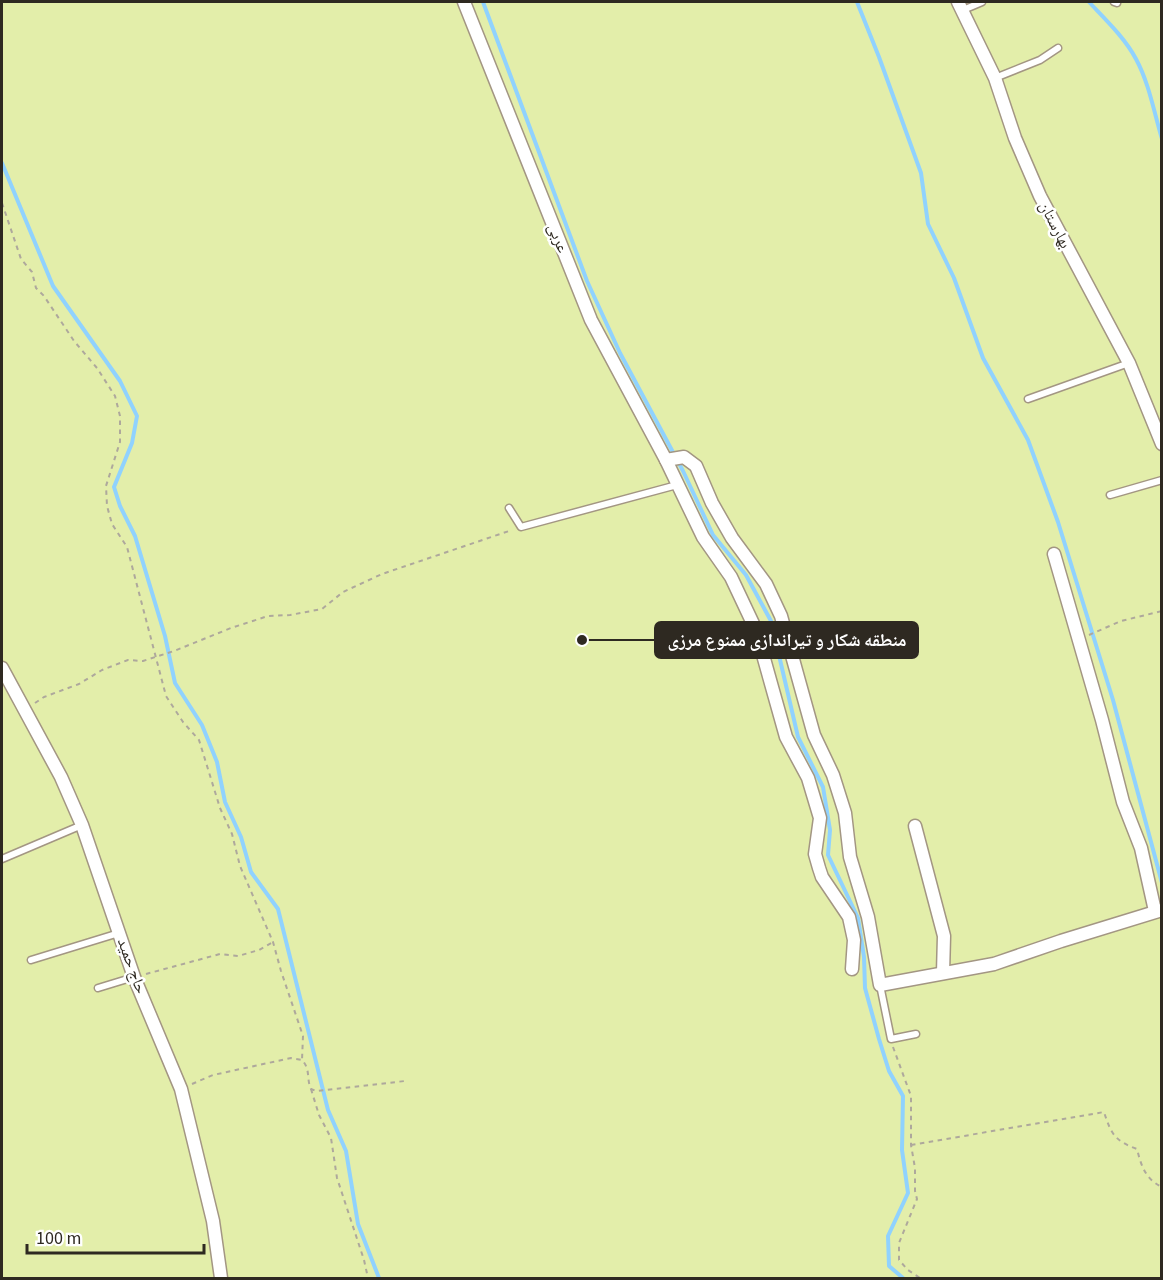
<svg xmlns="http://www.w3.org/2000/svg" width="1163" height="1280" font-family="'Source Sans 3','Noto Naskh Arabic',sans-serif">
	<rect width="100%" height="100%" fill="#fff7ea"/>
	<rect fill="#e3eeaa" x="2" y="2" width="1159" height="1276"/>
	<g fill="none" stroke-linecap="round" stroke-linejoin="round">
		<g stroke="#90d2fe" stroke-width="4">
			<polyline points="483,2 587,281 620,353 683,471 713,535 746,575 771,621 798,737 823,787 830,830 828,855 858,918 864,957 865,988 879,1039 889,1071 903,1096 902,1150 908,1193 888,1236 889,1266 903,1278"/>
			<polyline points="857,2 879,57 921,173 928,224 954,278 983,358 1028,440 1058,522 1113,700 1162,883"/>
			<path d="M1089,2C1105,19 1125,38 1136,59C1149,83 1154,112 1162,139"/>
			<polyline points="2,163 53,286 120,381 137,416 132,443 114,487 120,506 135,536 165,636 175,683 202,725 217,762 225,802 241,837 251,872 278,909 328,1110 346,1151 358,1224 379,1278"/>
		</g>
		<g stroke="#a39683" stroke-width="9">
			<g id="service">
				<polyline points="1114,2 1117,3"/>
				<polyline points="963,10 982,2"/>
				<polyline points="995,78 1040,60 1058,48"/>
				<polyline points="1028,399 1129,363"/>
				<polyline points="1110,495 1162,480"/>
				<polyline points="509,508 521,527 677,485"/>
				<polyline points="2,859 82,825"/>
				<polyline points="31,960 119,933"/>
				<polyline points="880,985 891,1039 916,1034"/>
				<polyline points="98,988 134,977"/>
			</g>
		</g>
		<g stroke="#a39683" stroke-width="15">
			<g id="minor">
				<polyline points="464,2 591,320 666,460 684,457 696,466 712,503 732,538 766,584 781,616 814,735 833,775 845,813 850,857 868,917 880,985 994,964 1061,941 1162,910"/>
				<polyline points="958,2 995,78 1015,138 1040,196 1129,363 1162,444"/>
				<polyline points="666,460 703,537 731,577 756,630 786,737 808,778 820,818 815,854 819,868 822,877 849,917 854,940 852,969"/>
				<polyline points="1054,554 1102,720 1123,802 1141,848 1155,911"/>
				<polyline points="2,668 61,777 82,825 134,977 181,1089 213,1221 221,1278"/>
				<polyline points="915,826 944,936 943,973"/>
			</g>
		</g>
		<g stroke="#aea89c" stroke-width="2" stroke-dasharray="4.5 4.5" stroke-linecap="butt">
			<polyline points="2,203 21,259 32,272 36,288 44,296 74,341 97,368 115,396 120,416 120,442 106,486 107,506 112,524 127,547 166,696 183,722 199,740 220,808 232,834 240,866 273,942 281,971 303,1036 302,1060"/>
			<polyline points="1089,635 1121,621 1162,611"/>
			<polyline points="35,703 44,697 79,684 102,670 128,660 143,661 174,651 231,628 268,616 290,615 322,609 343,592 382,574 512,530"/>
			<polyline points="146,974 220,954 238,956 259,950 273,942"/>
			<polyline points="893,1047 911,1096 911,1145 915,1168 915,1191 917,1199 899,1243 899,1260 908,1270 920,1278"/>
			<path d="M192,1084L213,1075L291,1058L302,1060C311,1070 306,1078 311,1089L316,1091L405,1081"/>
			<polyline points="311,1089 319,1115 331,1138 337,1178 364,1260 368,1278"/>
			<path d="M911,1145L1104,1112C1111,1134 1115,1141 1137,1149C1141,1165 1145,1179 1162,1187"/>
		</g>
		<use href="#service" stroke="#fff" stroke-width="6"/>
		<use href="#minor" stroke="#fff" stroke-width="12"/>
	</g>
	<g text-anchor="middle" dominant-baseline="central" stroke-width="5" stroke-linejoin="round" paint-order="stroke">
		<g font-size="16" fill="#2e2921" stroke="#fff">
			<text transform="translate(1055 225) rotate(63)">بهارستان</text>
			<text transform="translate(558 238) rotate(68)">عربی</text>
			<text transform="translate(132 966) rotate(70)">حاج حمید</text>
		</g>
	</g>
	<path fill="none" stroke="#2e2921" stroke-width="2" d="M582 640L655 640"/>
	<circle fill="#2e2921" stroke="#fff" stroke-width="2" cx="582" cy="640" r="6"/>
	<rect fill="#2e2921" stroke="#2e2921" stroke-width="2" x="655" y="622" width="263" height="36" rx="6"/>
	<g font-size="18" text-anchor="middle" font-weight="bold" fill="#fff">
		<text x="787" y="646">منطقه شکار و تیراندازی ممنوع مرزی</text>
	</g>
	<rect width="1163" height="1280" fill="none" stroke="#2e2921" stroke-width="6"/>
	<path d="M27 1244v9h177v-9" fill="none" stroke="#2e2921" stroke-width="3"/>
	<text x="36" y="1244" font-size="18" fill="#2e2921" stroke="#ffffff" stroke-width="4.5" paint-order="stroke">100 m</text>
</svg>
